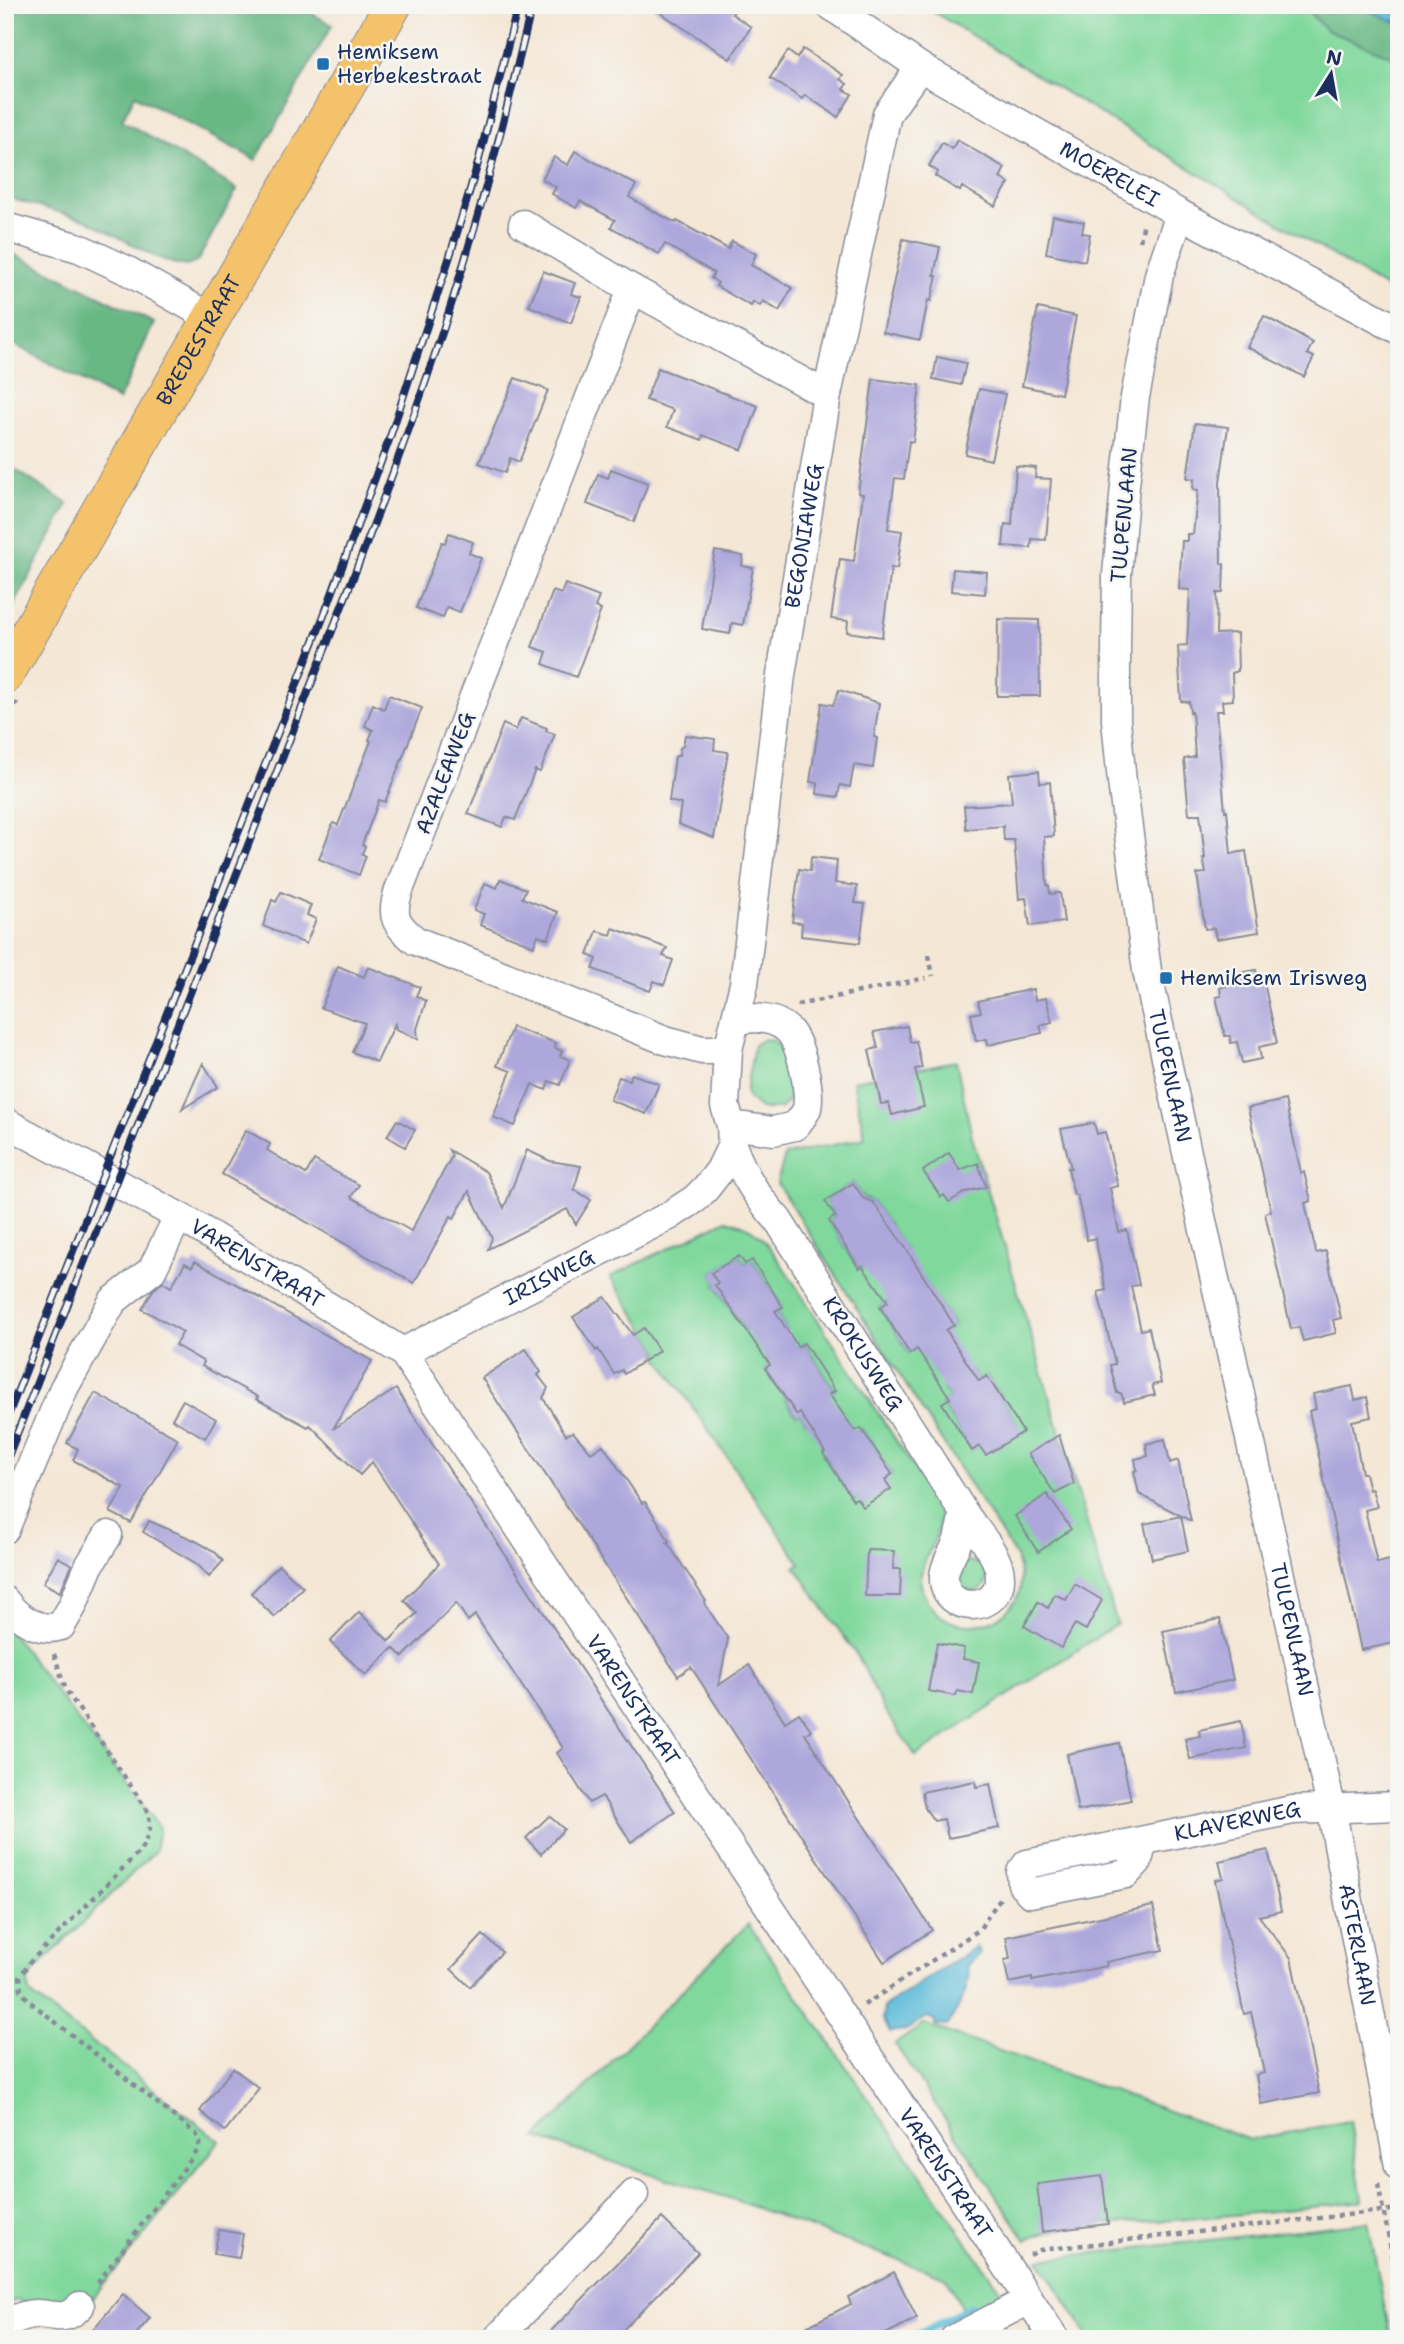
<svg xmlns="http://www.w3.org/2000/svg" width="1404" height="2344" font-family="'Shantell Sans',sans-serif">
	<rect width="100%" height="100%" fill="#f6f6f2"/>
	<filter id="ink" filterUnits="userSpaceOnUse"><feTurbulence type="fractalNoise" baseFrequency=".0143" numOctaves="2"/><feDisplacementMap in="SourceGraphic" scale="14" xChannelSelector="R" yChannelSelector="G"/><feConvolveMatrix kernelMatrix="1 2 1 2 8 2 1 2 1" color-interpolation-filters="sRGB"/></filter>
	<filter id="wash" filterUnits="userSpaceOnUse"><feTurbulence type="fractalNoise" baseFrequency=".00686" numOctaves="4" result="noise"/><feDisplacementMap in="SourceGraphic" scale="28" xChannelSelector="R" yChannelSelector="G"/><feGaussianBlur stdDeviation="1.57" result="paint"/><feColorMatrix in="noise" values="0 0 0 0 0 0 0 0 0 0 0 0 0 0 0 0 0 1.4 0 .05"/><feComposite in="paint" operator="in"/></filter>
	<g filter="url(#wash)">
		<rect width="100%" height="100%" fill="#f4e7d5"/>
		<g fill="#80d89c" stroke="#4e847d" stroke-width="2" fill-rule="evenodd">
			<polygon points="922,5 1399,5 1399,296"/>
			<polygon points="764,1039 774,1041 781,1049 790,1092 788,1101 780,1109 760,1109 748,1098 746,1090 754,1045"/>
			<path d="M956,1061L972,1137L1117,1624L916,1756L883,1708L860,1660L795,1567L800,1563L656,1354L659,1351L610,1277L726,1220C760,1227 768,1245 786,1271L938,1505C948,1542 908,1563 925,1597C943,1636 1003,1634 1019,1593C1023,1581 1019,1568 1016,1557L777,1183L785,1155L865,1138L853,1081ZM853,1183L864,1199L873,1202L906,1250L859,1268L829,1221L835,1216L826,1201ZM739,1256L745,1264L752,1260L782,1306L775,1311L787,1330L744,1329L715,1285L718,1283L712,1273ZM924,1279L954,1325L909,1353L880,1307ZM804,1343L835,1390L827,1395L806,1422L800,1413L796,1415L766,1369ZM972,1371L979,1381L987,1376L1016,1422L972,1450L942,1404L950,1398L944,1389ZM861,1428L892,1474L854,1500L823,1454Z"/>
			<circle cx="972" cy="1577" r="15"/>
			<polygon points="5,1625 149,1813 159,1829 155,1851 36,1969 28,1981 29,1993 220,2141 81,2313 60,2312 15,2300 5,2307"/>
			<polygon points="748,1924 1001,2292 964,2313 947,2278 735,2200 536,2138"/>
			<path d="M924,2024L1250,2140L1350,2121L1362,2201C1300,2209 1237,2215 1175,2220C1131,2223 1065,2222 1026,2240L895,2044Z"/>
			<polygon points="1368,2222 1391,2339 1090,2339 1039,2259"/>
		</g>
		<g fill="#68b884" stroke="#427471" stroke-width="2">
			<polygon points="5,5 296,5 332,25 256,160 135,95 122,120 237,189 197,262 186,266 172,263 152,255 87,220 5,197"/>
			<polygon points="1302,5 1399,5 1399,59 1326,30"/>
			<polygon points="5,252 14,254 154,323 119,400 8,341 5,346"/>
			<polygon points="5,463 68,504 5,623"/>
		</g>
		<g fill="#59bad8" stroke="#3a749b" stroke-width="2">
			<polygon points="1358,5 1399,5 1399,23 1360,7"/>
			<path d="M975,1947L980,1953L966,1966C975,1979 956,2014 947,2026L935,2025V2020L926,2017L906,2030L890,2032L883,2019L884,2007Z"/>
		</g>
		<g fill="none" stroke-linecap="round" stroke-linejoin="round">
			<polyline stroke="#59bad8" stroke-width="8" points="910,2339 971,2307"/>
		</g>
		<g id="blocks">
			<g fill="#aea7dc">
				<polygon points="649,5 739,5 732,14 751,27 730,59"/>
				<polygon points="803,49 843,75 840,79 847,84 843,89 852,94 838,117 805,95 802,99 770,78 788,51 797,58"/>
				<polygon points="957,140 1005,168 1000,178 1009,183 995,206 962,187 960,191 935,176 938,172 929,166 942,143 952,149"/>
				<polygon points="575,151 636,185 629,197 653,211 676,223 677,221 728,249 732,241 756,254 751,265 792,288 779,311 763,301 760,306 753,302 751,306 716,286 718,283 711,278 714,273 665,244 659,254 611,227 615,220 580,201 576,208 552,194 556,187 542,179 554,157 568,165"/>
				<polygon points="1053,216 1084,222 1082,233 1090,234 1085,261 1046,253"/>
				<polygon points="903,239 940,247 934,275 937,276 931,301 928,300 920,340 883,332"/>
				<polygon points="543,271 575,283 571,294 581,297 571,323 529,306"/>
				<polygon points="1038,308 1076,316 1061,394 1022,386"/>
				<polygon points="1264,316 1313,343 1307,354 1314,357 1304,377 1247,347"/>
				<polygon points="937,357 966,363 961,385 933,379"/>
				<polygon points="658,368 758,406 742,450 703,435 702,440 667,427 673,410 646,400"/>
				<polygon points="515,378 548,390 519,462 510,458 505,473 479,463"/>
				<polygon points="873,379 920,385 913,442 909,441 904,479 895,478 888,529 902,531 897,569 891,568 882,637 847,632 848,621 831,619 840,559 854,561 863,494 858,493"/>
				<polygon points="979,389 1005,394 991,460 965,454"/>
				<polygon points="1195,423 1228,427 1220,482 1221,564 1224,564 1223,593 1217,593 1216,634 1237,633 1238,671 1232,673 1233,700 1222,701 1223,711 1216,711 1225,811 1227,810 1231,854 1246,851 1259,932 1216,939 1214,928 1205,929 1197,874 1206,873 1203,858 1205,858 1200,814 1189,814 1184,759 1195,757 1192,712 1190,712 1189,702 1181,701 1178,646 1187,645 1190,590 1179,589 1182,541 1187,541 1187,534 1193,534 1198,490 1193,489 1194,479 1187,478"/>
				<polygon points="1016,466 1036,468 1035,478 1051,479 1046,540 1032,539 1031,548 1003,546 1005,524 1012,525"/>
				<polygon points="611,469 648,483 634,522 587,504 598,474 608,478"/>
				<polygon points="449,533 473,542 469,553 481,558 460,612 447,607 443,618 416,608 442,542 445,543"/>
				<polygon points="715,551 743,556 742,566 753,568 743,625 732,623 730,634 702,629"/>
				<polygon points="953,569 987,572 985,594 951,591"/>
				<polygon points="565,584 599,597 595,607 601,610 576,677 543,664 547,652 532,647 553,591 561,594"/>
				<polygon points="998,619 1039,620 1040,696 997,696"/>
				<polygon points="839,690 879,703 874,737 877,738 873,768 854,765 850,787 840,785 838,797 817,794 818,783 810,782 822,703 833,705"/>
				<polygon points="389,695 422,708 385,802 379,800 362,845 365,846 362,854 366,856 359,875 319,859 333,823 338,825 371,741 369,740 373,730 365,726 373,704 384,709"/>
				<polygon points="521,718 547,728 546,731 555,734 540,772 535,770 515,820 506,817 502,827 468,814 503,724 516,730"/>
				<polygon points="685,735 715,739 714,750 728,752 714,838 678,824 681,804 669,801 675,757 679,755 680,748 683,746"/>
				<polygon points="1039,771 1040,783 1050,782 1054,836 1044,837 1047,885 1049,885 1050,894 1060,893 1064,922 1030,926 1026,898 1019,899 1014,840 1004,840 1003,826 966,829 964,806 1012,803 1009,774"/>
				<polygon points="811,857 837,860 835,883 857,886 855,903 865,904 860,943 801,936 802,923 792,922 799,869 810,871"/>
				<polygon points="500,879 526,889 522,898 558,912 548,939 538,935 534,946 480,925 484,914 474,910 485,883 497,888"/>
				<polygon points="281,892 311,905 307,915 316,919 306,944 263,926 272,900 276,902"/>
				<polygon points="613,928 667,948 663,956 673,960 664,985 654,981 650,991 593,969 597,959 588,955 597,931 611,935"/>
				<polygon points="338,966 364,977 368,967 420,987 416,996 426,1001 417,1029 418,1039 396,1029 395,1024 377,1062 352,1052 365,1023 321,1008"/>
				<polygon points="1256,970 1258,980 1263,978 1277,1043 1259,1047 1261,1059 1242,1063 1237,1042 1231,1043 1230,1036 1225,1036 1216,997 1221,996 1220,988 1226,986 1224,976"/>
				<polygon points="1033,989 1035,1000 1046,998 1052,1022 1040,1025 1042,1033 988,1045 987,1039 976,1041 971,1014 981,1012 978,1001"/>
				<polygon points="907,1026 910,1042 916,1041 922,1068 915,1069 924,1107 892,1115 889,1103 881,1104 869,1050 878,1048 874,1032"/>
				<polygon points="512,1027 556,1043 555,1048 562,1051 560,1056 570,1060 560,1085 549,1081 546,1090 532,1084 515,1126 493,1117 511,1071 497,1066"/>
				<polygon points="203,1063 218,1087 182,1109"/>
				<polygon points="632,1074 659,1084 646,1114 610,1100 619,1077 629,1080"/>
				<polygon points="1285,1100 1301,1173 1304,1172 1311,1201 1305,1203 1316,1253 1326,1251 1341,1318 1333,1320 1336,1333 1303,1341 1299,1327 1291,1329 1265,1213 1271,1211 1248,1108"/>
				<polygon points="397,1120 415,1130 405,1147 387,1136"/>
				<polygon points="1094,1123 1097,1134 1105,1132 1118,1186 1110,1188 1119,1232 1127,1230 1139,1285 1131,1286 1141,1330 1149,1328 1161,1383 1152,1385 1155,1395 1124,1402 1121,1393 1117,1393 1110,1365 1115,1364 1098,1292 1106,1290 1095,1238 1087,1240 1077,1195 1074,1195 1068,1168 1071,1168 1061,1129"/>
				<polygon points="246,1130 270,1144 267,1150 306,1174 314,1160 359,1185 351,1197 411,1231 452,1156 449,1150 486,1172 504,1208 527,1150 550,1161 581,1166 574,1189 591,1200 576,1224 567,1209 488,1249 492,1238 469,1191 454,1218 451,1216 414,1283 222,1174"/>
				<polygon points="949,1153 960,1170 978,1163 986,1187 966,1192 949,1202 944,1195 941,1197 923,1171"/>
				<polygon points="853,1183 864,1199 873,1202 907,1250 954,1325 946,1330 979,1381 987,1376 1023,1432 986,1455 979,1446 972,1451 942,1403 950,1398 944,1389 917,1349 910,1354 880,1307 888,1302 862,1266 859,1268 829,1221 835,1216 825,1201"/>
				<polygon points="739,1256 745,1264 752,1260 783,1307 775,1311 798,1347 804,1343 835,1391 829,1394 855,1431 861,1428 892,1474 885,1480 891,1489 863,1507 857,1498 853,1500 823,1453 825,1452 800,1413 797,1415 765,1368 770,1365 715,1285 718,1283 711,1273"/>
				<polygon points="195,1261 372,1361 333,1429 396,1389 675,1812 631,1842 602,1796 589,1803 557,1753 563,1748 475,1615 468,1621 456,1603 403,1657 393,1648 366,1675 330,1642 359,1612 389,1641 417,1613 404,1600 439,1564 372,1462 360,1475 310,1425 308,1427 256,1399 258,1397 202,1366 204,1362 175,1345 183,1332 142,1309 153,1290 163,1282 171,1287 185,1263 192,1267"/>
				<polygon points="605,1297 633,1335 644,1328 659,1351 624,1374 622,1370 614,1374 598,1349 596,1351 573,1317"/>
				<polygon points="526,1349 541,1372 538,1375 548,1388 543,1398 566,1435 573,1432 591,1453 603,1445 642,1503 645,1502 657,1520 669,1541 667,1542 706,1601 704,1603 728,1639 719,1685 749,1665 785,1722 799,1713 811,1730 805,1734 830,1773 932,1930 884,1962 691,1667 678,1676 482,1378"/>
				<polygon points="1352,1386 1355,1400 1367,1397 1371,1417 1352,1421 1362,1473 1365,1473 1369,1490 1372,1489 1377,1507 1365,1510 1377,1563 1399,1558 1399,1642 1361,1650 1309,1411 1316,1409 1313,1394"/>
				<polygon points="95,1393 178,1439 131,1523 110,1512 124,1488 73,1460 78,1449 67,1443"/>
				<polygon points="183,1400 216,1419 205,1438 172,1419"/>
				<polygon points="1059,1435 1074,1484 1055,1494 1028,1454"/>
				<polygon points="1165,1439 1170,1463 1178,1460 1191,1521 1139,1494 1134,1471 1137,1470 1135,1459 1148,1456 1146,1444"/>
				<polygon points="1047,1494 1071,1529 1038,1552 1015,1516"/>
				<polygon points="1181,1516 1188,1551 1152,1559 1144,1524"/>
				<polygon points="149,1521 194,1540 214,1551 223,1561 209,1577 197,1564 143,1532"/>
				<polygon points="867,1550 894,1551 893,1569 901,1569 900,1596 865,1596"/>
				<polygon points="58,1557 72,1565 60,1592 43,1583"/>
				<polygon points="279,1565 303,1587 274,1617 251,1593"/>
				<polygon points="1075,1584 1102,1600 1086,1630 1075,1624 1061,1648 1024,1626 1038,1602 1048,1608 1055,1594 1066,1600"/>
				<polygon points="1220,1619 1233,1680 1176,1692 1163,1631"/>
				<polygon points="937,1643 964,1648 963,1659 979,1662 973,1694 957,1691 956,1696 928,1691"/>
				<polygon points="1241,1721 1246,1748 1190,1759 1185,1739 1200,1736 1199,1730"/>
				<polygon points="1119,1743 1131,1800 1078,1811 1067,1754"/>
				<polygon points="975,1781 976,1787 990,1784 999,1828 948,1838 944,1819 934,1821 925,1808 922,1792"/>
				<polygon points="549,1816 564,1829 541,1854 526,1838"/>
				<polygon points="1268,1850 1281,1911 1259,1916 1291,1958 1319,2093 1261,2104 1256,2075 1264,2073 1251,2012 1244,2014 1215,1880 1223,1878 1219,1861"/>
				<polygon points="1153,1906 1163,1950 1106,1962 1107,1966 1032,1981 1032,1978 1009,1983 1004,1960 1010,1959 1006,1937"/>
				<polygon points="483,1935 502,1952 470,1987 451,1969"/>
				<polygon points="233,2068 259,2088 225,2131 200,2111"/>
				<polygon points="1102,2176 1108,2224 1042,2232 1037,2184"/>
				<polygon points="662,2218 698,2253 614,2339 543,2339"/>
				<polygon points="219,2230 243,2234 239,2258 214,2254"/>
				<polygon points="894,2272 917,2318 876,2339 783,2339 851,2304 848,2297"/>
				<polygon points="123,2294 150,2318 132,2339 85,2339"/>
			</g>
		</g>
	</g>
	<g filter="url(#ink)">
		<use href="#blocks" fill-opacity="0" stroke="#888b9a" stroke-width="2"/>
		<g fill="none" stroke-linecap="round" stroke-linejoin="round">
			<g stroke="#888b9a" stroke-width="31">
				<g id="minor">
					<path id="s1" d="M830,5L920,67L1180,214L1399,330"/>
					<path id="s2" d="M1180,214L1159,275L1135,397L1125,485L1117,575L1116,649V720L1122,782L1147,971L1331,1807L1399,2166"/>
					<polyline points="523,224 632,289 827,395"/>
					<polyline points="5,227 79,248 126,270 213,319"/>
					<path d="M632,289L399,890C390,916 395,924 416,941L665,1040L702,1050H728"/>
					<path id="s3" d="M5,1122L187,1221L403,1352L1055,2339"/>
					<path d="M731,1125L773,1131L795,1126C799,1121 805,1115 807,1108C811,1092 801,1042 788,1030C775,1017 753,1017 736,1020"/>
					<path id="s4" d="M732,1145C744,1177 756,1195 778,1220L964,1513C975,1530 994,1549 999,1569C1009,1614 942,1617 944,1576C945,1563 954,1552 958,1540C960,1532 962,1522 964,1513"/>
					<path id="s5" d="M403,1352L669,1216L695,1199L706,1188L720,1170L732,1145L731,1125L725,1106L728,1050L744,984L781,675L827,395L887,114L920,67"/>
					<polyline points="5,1529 64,1388 113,1301 152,1270 178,1217"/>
					<path d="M5,1601C18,1619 40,1633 61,1626L72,1607L89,1566L108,1535"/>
					<path id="s6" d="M1143,1841L1138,1861L1126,1874L1030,1893L1022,1884L1021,1872L1027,1864L1293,1810L1399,1806"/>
					<path d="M5,2325C15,2319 26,2313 38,2314C58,2315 64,2322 80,2306"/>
					<polyline points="497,2339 634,2194"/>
					<polyline points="954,2339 1029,2300"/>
				</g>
			</g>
			<g stroke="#888b9a" stroke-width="39">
				<g id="major">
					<path id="s7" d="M5,675L393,5"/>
				</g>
			</g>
			<g stroke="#888b9a" stroke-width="4.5" stroke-dasharray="5 5" stroke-linecap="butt">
				<polyline points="1140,241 1144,222"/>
				<polyline points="5,723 17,702"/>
				<polyline points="929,955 933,976"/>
				<polyline points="797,1005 926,978"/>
				<polyline points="54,1654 66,1690 149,1813 150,1832 140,1851 30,1962 20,1976 21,1990 29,2001 196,2134 200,2142 198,2150 96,2285"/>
				<polyline points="864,2005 979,1930 1001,1897"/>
				<polyline points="1378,2184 1399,2290"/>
				<polyline points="1030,2255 1040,2250 1399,2209"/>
			</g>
			<use href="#minor" stroke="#fff" stroke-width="28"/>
			<use href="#major" stroke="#f4c26a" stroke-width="37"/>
			<g stroke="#1b2f5e" stroke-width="8">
				<g id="rail">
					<polyline points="5,1423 323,618 389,440 449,259 478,163 518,5"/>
					<path d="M5,1464L367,542C390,481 413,419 434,357C473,242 504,124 532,5"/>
				</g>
			</g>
			<use href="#rail" stroke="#f6f6f2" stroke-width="5" stroke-dasharray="16" stroke-linecap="butt"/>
		</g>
	</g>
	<g fill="#1f6fb2" stroke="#f6f6f2" stroke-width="2.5">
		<rect x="316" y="57" width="14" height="14" rx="3.5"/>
		<rect x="1159" y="971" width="14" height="14" rx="3.5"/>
	</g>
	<g text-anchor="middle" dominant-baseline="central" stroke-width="5" stroke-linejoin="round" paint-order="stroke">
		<g font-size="21" fill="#1b2f5e" stroke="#f6f6f2" text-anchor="start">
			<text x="337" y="52">Hemiksem<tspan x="337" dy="24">Herbekestraat</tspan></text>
			<text x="1180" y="978">Hemiksem Irisweg</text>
		</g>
		<g font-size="21" fill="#1b2f5e" stroke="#f6f6f2">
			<text stroke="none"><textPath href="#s1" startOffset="327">MOERELEI</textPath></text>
			<text stroke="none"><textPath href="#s7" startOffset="387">BREDESTRAAT</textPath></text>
			<text transform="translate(1124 515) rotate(-85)">TULPENLAAN</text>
			<text stroke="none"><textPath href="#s5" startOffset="1012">BEGONIAWEG</textPath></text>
			<text transform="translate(445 773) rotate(-69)">AZALEAWEG</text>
			<text stroke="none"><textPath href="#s2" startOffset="873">TULPENLAAN</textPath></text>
			<text stroke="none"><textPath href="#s3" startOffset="289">VARENSTRAAT</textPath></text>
			<text stroke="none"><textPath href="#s5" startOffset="164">IRISWEG</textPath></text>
			<text stroke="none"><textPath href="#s4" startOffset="247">KROKUSWEG</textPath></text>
			<text stroke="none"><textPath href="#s2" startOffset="1440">TULPENLAAN</textPath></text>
			<text stroke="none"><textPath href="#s3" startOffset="877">VARENSTRAAT</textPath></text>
			<text stroke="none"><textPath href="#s6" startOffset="385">KLAVERWEG</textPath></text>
			<text stroke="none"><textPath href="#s2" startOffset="1762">ASTERLAAN</textPath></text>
			<text stroke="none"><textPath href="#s3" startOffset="1444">VARENSTRAAT</textPath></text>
		</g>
	</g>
	<rect width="1404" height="2344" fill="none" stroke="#f6f6f2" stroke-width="28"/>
	<g transform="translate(1331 74) rotate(11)" stroke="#f6f6f2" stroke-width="5" paint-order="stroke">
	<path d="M0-5L12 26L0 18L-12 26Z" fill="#1b2f5e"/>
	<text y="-10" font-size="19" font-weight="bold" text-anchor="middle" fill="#1b2f5e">N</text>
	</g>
</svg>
